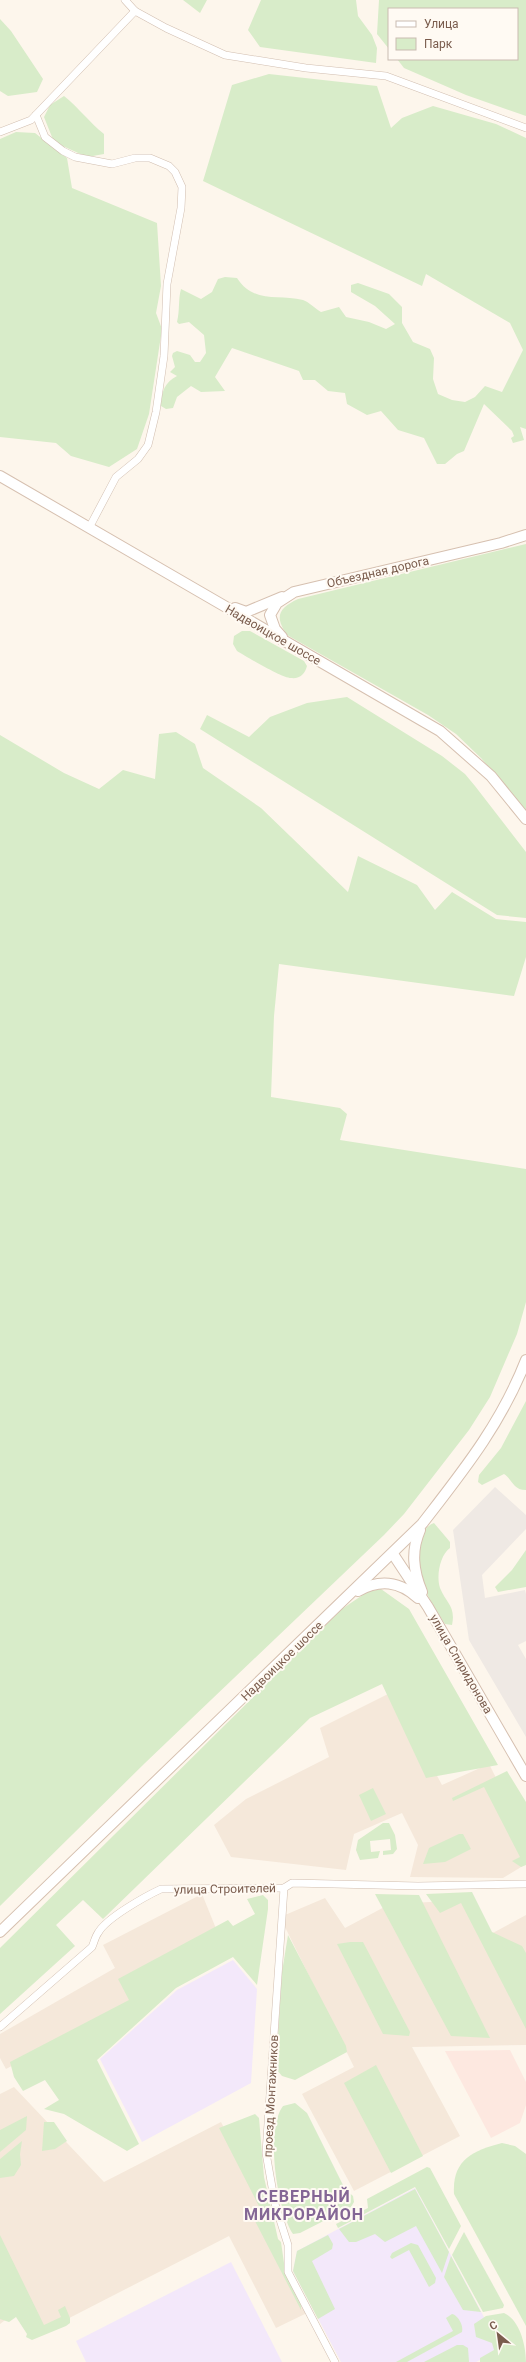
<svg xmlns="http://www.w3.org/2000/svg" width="526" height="2362" font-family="Roboto,sans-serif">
	<rect width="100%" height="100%" fill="#fdf6ec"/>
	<g fill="#f5e8da">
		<polygon points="392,1692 442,1785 489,1764 526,1837 526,1864 503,1878 410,1877 418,1845 402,1813 354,1834 346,1870 231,1857 214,1825 246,1799 329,1757 320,1728"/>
		<polygon points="202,1894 217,1931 136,1999 6,2069 0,2058 0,2034 115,1968 103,1945"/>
		<polygon points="325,1898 345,1928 390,1904 470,1900 489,1935 526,1915 526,2045 412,2047 460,2136 354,2191 302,2094 354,2067 284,1925 285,1915"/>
		<polygon points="14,2087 104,2182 221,2122 270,2219 261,2223 307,2313 276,2328 229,2236 44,2331 30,2301 0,2324 0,2094"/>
	</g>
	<polygon fill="#fde8e0" points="510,2050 526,2082 526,2105 520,2123 491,2138 445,2051"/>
	<polygon fill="#efe9e4" points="495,1487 526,1515 526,1529 482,1575 485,1598 525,1590 526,1594 526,1641 518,1645 526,1659 526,1737 469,1640 453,1530"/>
	<g fill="#f3e8fa">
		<polygon points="233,1960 257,1989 251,2083 142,2142 100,2059 177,1990"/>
		<polygon points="415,2188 501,2349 476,2362 341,2362 293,2271 297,2251"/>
		<polygon points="231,2262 282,2362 86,2362 76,2341"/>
	</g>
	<g fill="#d8ecc9">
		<polygon points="183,0 207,0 200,13"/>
		<polygon points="261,0 356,0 358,16 372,35 377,48 376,63 260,47 248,30"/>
		<polygon points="379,0 526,0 526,116 466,95 404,68 397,59 517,59 517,9 389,9 389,49 377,34"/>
		<polygon points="0,19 11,31 43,79 37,92 8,96 0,91"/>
		<path d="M269,74L377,86L391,128L402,118L433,106L496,124L526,138V429L520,427L524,440L513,443L511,438L514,436L512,431L484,404L464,451L457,454L445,464H437L424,438L398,430L381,411L367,415L347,404L345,393L328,391L315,380H303L299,371L232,348L215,377L225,391L201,392L191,386L177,397L173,408L166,409L161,406C161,392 165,382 177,376L170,372L175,367L172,356L173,353L177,351L190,355L195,362H200L206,353L204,335L189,322L179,324L177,322C180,310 178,300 181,289L201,299L212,292L218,279L225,277L237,278C254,304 278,294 303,300C309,302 316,309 321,312L339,307L346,317L369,322L386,329L395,324L375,306L351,292V285L358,283L389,294L402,307V323L413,342L430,349L434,358L433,379L438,394L452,400L465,402L475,397L485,386L502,392L523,350L510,323L426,274L422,286L203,181L232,85Z"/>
		<path d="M64,96C79,108 89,122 104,134V154L87,157L54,142L44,117L50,105Z"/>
		<polygon points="16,132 35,133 67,158 72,188 157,223 161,286 156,313 162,329 149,414 137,449 109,467 71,456 56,443 0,437 0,139"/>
		<path d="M526,544V811L481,758L456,734L428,715L287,635C274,616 279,608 298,599Z"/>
		<path d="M242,631H250L304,661L307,666C305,674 300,679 291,678C282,678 247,657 237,651L233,644L234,636Z"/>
		<polygon points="347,697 442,756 465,774 475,786 526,852 526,918 497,915 200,729 207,715 249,737 270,717 307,703"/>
		<polygon points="176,732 195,744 203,768 261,808 348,892 358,856 417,885 435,910 452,892 496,919 526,922 526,957 514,996 279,964 274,1016 271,1097 340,1108 347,1114 340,1140 526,1169 526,1302 517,1334 490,1397 469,1430 404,1514 384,1535 145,1763 0,1906 0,735 64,773 99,789 123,770 155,779 159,734"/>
		<path d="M526,1401V1490C513,1490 513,1480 504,1474L482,1485L478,1482L479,1475L501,1448Z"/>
		<path d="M434,1523L450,1542V1548C440,1555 436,1576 440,1588C446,1603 456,1606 452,1625L445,1624C434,1607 421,1587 418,1567C417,1561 419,1552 420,1546C422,1535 424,1527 434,1523Z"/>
		<polygon points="526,1550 526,1587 498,1592 495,1587 512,1570"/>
		<polygon points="381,1589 409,1609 498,1765 426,1778 382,1684 310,1718 103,1919 83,1900 56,1925 75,1946 0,2014 0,1948 342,1609 367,1592"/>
		<polygon points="507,1771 526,1802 526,1865 521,1867 512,1861 520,1857 484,1787 453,1801 452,1798"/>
		<polygon points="373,1788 386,1814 371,1821 359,1795"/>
		<polygon points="383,1823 389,1823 395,1835 397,1849 393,1854 383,1855 383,1851 391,1850 390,1839 370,1841 371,1852 380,1851 378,1858 360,1860 356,1850 358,1840"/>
		<polygon points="459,1834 463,1834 471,1849 445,1862 423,1864 429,1848"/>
		<polygon points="472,1892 492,1932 522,1946 526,1953 526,2029 461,1903 440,1913 426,1894"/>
		<polygon points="375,1894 419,1895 490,2038 451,2036"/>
		<polygon points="263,1895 268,1900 268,1909 257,1985 233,1957 176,1988 97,2060 139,2144 127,2151 64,2114 44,2109 59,2100 45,2080 23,2091 14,2077 10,2062 129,2000 118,1979 228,1920 233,1926 255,1914 247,1899"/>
		<polygon points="288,1935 346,2046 347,2052 295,2080 282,2076 276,2069 282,1972"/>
		<polygon points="350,1942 363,1942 410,2032 409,2036 383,2034 337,1944"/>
		<polygon points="376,2065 423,2156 391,2173 344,2083"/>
		<path d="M295,2103L307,2113L345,2189L353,2196L354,2202L351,2207L300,2233L293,2234C277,2209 265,2130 283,2106Z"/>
		<polygon points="255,2114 259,2118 264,2177 278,2239 281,2242 285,2270 301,2304 301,2310 255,2221 264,2216 219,2128"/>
		<polygon points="27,2116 26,2130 0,2152 0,2130"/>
		<polygon points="44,2122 54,2122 67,2141 55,2149 42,2151"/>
		<polygon points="22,2141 20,2154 21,2165 14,2176 0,2178 0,2159"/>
		<path d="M502,2143L515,2146L526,2154V2326L454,2194C452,2161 471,2151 502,2143Z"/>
		<polygon points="427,2167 430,2168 461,2226 449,2249 415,2187 338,2228 336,2224 368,2208 367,2199"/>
		<polygon points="415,2189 449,2252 442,2273 416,2226 385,2242 375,2234 356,2242 349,2242 339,2229"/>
		<polygon points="464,2232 504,2305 503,2308 483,2312 452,2255"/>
		<polygon points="0,2235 44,2325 61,2317 58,2310 65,2306 70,2318 70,2323 66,2326 32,2340 26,2337 27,2334 16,2317 9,2322 0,2319"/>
		<polygon points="328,2235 333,2244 332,2249 312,2261 335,2309 318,2319 293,2271 297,2251"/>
		<polygon points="411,2243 418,2245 436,2278 435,2283 429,2287 409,2250 392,2259 390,2257 392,2253"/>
		<polygon points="451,2256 481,2312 463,2310 444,2277"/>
		<path d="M504,2313C520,2320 526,2346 526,2362H480V2358L494,2350L492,2343L476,2337L474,2324L486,2316Z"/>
		<path d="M452,2314C458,2315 464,2326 462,2332L407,2362H396L453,2331L446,2318Z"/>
		<polygon points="457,2345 463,2345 468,2348 469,2362 424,2362"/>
	</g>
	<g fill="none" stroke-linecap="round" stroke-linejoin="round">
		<g stroke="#d1beb0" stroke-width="8">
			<g id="street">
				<polyline points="125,0 135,11 166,28 225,55 306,68 386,76 526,128"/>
				<polyline points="36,115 45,137 63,151 75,157 112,164 135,158 150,158 169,166 175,172 182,187 181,208 167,284 164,356 156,412 148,445 138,459 116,477 89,528"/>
				<polyline points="0,132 31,120 135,11"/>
				<polyline points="284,1888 266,2153 275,2204 288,2245 288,2272 335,2362"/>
				<path d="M0,2027L92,1947C94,1943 95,1937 98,1933C106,1918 146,1896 161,1889L284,1888L292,1883L418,1886L526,1884"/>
			</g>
		</g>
		<g stroke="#d6c0b0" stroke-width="12">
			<g id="secondary">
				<polyline points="0,476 440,731 491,776 526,819"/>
				<polyline points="235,608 246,612 282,597"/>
				<polyline points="282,637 275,629 270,615 277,603 294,592 501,543 526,535"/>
				<path d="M420,1530C411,1551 413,1570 422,1592"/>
				<polyline points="393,1554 428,1607 526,1776"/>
				<path d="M358,1591C380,1579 399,1581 418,1598"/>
				<path d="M0,1932L422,1524C463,1471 501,1424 526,1360"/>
			</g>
		</g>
		<use href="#street" stroke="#fff" stroke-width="7"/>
		<use href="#secondary" stroke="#fff" stroke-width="10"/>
	</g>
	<g text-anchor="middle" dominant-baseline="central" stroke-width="4" stroke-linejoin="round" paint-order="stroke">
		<g font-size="12" fill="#7a5c4d" stroke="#fffaf3">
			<text transform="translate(378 572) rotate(-13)">Объездная дорога</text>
			<text transform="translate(273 635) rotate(30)">Надвоицкое шоссе</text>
			<text transform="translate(282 1661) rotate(-44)">Надвоицкое шоссе</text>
			<text transform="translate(461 1664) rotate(60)">улица Спиридонова</text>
			<text transform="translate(225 1889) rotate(-1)">улица Строителей</text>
			<text transform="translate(271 2096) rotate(-87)">проезд Монтажников</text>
		</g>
		<g font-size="16" font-weight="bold" letter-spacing="1" fill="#846695" stroke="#fffaf3">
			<text x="304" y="2196">СЕВЕРНЫЙ<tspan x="304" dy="18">МИКРОРАЙОН</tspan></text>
		</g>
	</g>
	<rect x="388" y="8" width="130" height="52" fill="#fffaf3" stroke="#cabbb1"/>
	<rect x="396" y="21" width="20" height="6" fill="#ffffff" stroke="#cabbb1"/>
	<text x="424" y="28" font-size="12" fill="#7a5c4d">Улица</text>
	<rect x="396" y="38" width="20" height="12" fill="#d8ecc9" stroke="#cabbb1"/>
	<text x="424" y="48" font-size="12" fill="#7a5c4d">Парк</text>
	<g transform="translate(498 2334) rotate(331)" stroke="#fffaf3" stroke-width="3" paint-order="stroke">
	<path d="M0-3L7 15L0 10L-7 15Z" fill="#7a5c4d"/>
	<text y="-6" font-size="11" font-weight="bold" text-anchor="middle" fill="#7a5c4d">С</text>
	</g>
</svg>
